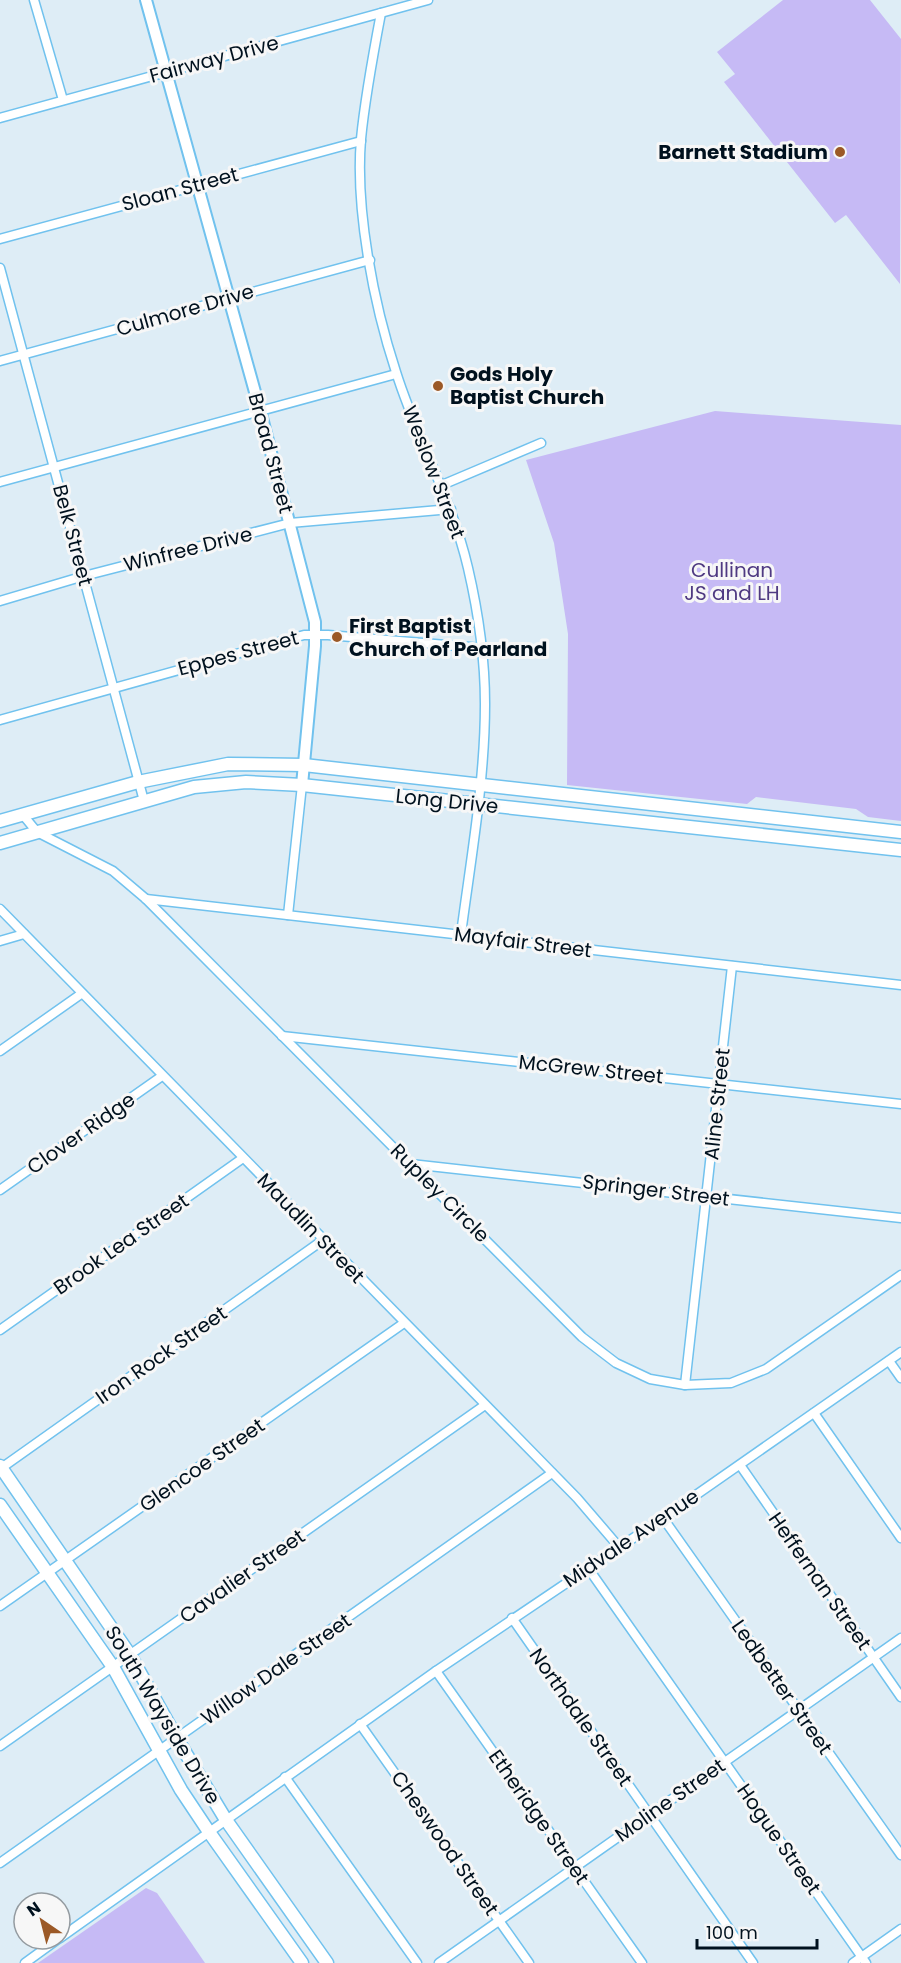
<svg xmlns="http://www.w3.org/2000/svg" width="901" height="1963" font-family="Poppins,sans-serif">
	<rect width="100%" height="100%" fill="#deedf6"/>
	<g fill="#c6baf5">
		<polygon points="783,0 870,0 901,39 900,284 846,215 835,223 724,82 735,74 717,52"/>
		<polygon points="715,411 901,425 901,821 868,817 856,809 756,797 747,804 567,785 568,634 554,543 526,460"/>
		<polygon points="146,1888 157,1893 205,1963 38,1963"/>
	</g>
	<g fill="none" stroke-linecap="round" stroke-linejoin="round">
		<g stroke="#71c2ee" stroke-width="11">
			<g id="minor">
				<polyline points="34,0 63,100"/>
				<path d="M381,13C373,55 365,97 361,139C355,210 374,305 396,372C417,439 452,499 468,568C478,611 485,659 485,704C485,780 471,858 461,934"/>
				<polyline points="0,118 428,0"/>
				<polyline points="0,239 361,141"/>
				<polyline points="0,268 144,801"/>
				<polyline points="0,361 370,260"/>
				<polyline points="0,482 396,374"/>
				<polyline points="442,485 541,443"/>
				<polyline points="0,601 84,576 290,523 451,509"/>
				<polyline points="0,720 304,635 328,635 482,648"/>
				<polyline points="23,815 37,832 113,871 146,899 582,1337 616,1363 650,1379 685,1385 731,1383 766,1369 901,1275"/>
				<polyline points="146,899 901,985"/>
				<polyline points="0,909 577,1498 619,1547"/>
				<polyline points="288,915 302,785"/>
				<polyline points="0,941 24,934"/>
				<polyline points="282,1036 901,1104"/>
				<polyline points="0,1051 81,994"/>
				<polyline points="411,1164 901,1218"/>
				<polyline points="0,1190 162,1076"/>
				<polyline points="0,1330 243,1158"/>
				<polyline points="889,1361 901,1378"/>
				<polyline points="685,1385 732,966"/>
				<polyline points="814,1413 901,1538"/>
				<polyline points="740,1465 901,1697"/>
				<polyline points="0,1469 323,1240"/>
				<polyline points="663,1518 901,1855"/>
				<polyline points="588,1568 866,1963"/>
				<polyline points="0,1606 404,1323"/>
				<polyline points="512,1618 753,1963"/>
				<polyline points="436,1671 642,1963"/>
				<polyline points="360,1724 529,1963"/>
				<polyline points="0,1746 485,1405"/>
				<polyline points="285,1777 417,1963"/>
				<polyline points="0,1863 552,1473"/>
				<polyline points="60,1938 436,1671 663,1518 901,1352"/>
				<polyline points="25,1963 58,1939"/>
				<polyline points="439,1963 901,1638"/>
				<polyline points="853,1963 901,1929"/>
			</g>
		</g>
		<g stroke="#71c2ee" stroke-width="14">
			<polyline id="tertiary" points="146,0 260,410 315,622 315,646 302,785"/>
		</g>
		<g stroke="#71c2ee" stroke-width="15">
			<g id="secondary">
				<polyline points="0,821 138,782 228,764 304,765 901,832"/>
				<polyline points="0,843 194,787 246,782 302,785 901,850"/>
				<polyline points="0,1466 130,1655 177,1739 226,1820 327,1963"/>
				<polyline points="0,1505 113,1667 181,1790 209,1832 302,1963"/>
			</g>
		</g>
		<use href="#minor" stroke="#fff" stroke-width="8"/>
		<use href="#tertiary" stroke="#fff" stroke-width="10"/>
		<use href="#secondary" stroke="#fff" stroke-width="12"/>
	</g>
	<g fill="#9b5927" stroke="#f7f7f7" stroke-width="2">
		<circle cx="840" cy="152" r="6"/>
		<circle cx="438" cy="386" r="6"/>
		<circle cx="337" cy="637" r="6"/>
	</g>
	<g text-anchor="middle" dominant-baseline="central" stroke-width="6" stroke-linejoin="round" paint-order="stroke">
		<g font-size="20" fill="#00111e" stroke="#f7f7f7">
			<text transform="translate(214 59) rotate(-15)">Fairway Drive</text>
			<text transform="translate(180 189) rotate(-15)">Sloan Street</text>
			<text transform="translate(185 310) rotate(-16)">Culmore Drive</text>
			<text transform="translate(271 453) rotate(75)">Broad Street</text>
			<text transform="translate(434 472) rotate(69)">Weslow Street</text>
			<text transform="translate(73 535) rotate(75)">Belk Street</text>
			<text transform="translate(188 549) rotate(-14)">Winfree Drive</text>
			<text transform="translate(238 653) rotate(-15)">Eppes Street</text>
			<text transform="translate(447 801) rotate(6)">Long Drive</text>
			<text transform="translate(523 942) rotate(7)">Mayfair Street</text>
			<text transform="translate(591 1069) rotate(6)">McGrew Street</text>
			<text transform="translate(717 1104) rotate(-84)">Aline Street</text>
			<text transform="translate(81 1133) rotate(-35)">Clover Ridge</text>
			<text transform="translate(656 1190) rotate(7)">Springer Street</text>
			<text transform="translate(440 1193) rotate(45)">Rupley Circle</text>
			<text transform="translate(311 1228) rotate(46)">Maudlin Street</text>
			<text transform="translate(121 1244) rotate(-35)">Brook Lea Street</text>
			<text transform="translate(161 1355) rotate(-35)">Iron Rock Street</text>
			<text transform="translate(202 1465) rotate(-35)">Glencoe Street</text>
			<text transform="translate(631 1538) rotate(-34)">Midvale Avenue</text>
			<text transform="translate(242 1576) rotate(-35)">Cavalier Street</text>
			<text transform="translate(820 1581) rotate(55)">Heffernan Street</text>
			<text transform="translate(276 1669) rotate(-35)">Willow Dale Street</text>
			<text transform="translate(782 1687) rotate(55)">Ledbetter Street</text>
			<text transform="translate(163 1715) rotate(59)">South Wayside Drive</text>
			<text transform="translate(581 1717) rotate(55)">Northdale Street</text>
			<text transform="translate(670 1800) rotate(-35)">Moline Street</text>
			<text transform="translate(539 1817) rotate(55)">Etheridge Street</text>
			<text transform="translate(779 1839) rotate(55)">Hogue Street</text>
			<text transform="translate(445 1843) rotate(55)">Cheswood Street</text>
		</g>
		<g font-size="20" font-weight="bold" fill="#00111e" stroke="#f7f7f7" text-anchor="start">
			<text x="828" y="152" text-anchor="end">Barnett Stadium</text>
			<text x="450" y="374">Gods Holy<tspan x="450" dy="23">Baptist Church</tspan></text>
			<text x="349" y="626">First Baptist<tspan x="349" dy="23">Church of Pearland</tspan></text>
		</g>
		<g font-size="20" fill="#4f3a82" stroke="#f7f7f7">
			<text x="732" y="570">Cullinan<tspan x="732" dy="23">JS and LH</tspan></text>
		</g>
	</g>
	<g transform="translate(42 1921) rotate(325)"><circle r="28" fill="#f7f7f7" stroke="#949ba0" stroke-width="1.5"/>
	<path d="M0-4.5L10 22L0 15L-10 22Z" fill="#9b5927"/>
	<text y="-9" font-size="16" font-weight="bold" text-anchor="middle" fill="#00111e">N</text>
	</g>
	<path d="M697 1939v9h120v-9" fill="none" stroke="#00111e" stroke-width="3"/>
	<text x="706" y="1939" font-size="18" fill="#00111e" stroke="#f7f7f7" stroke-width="4.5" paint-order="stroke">100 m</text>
</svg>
